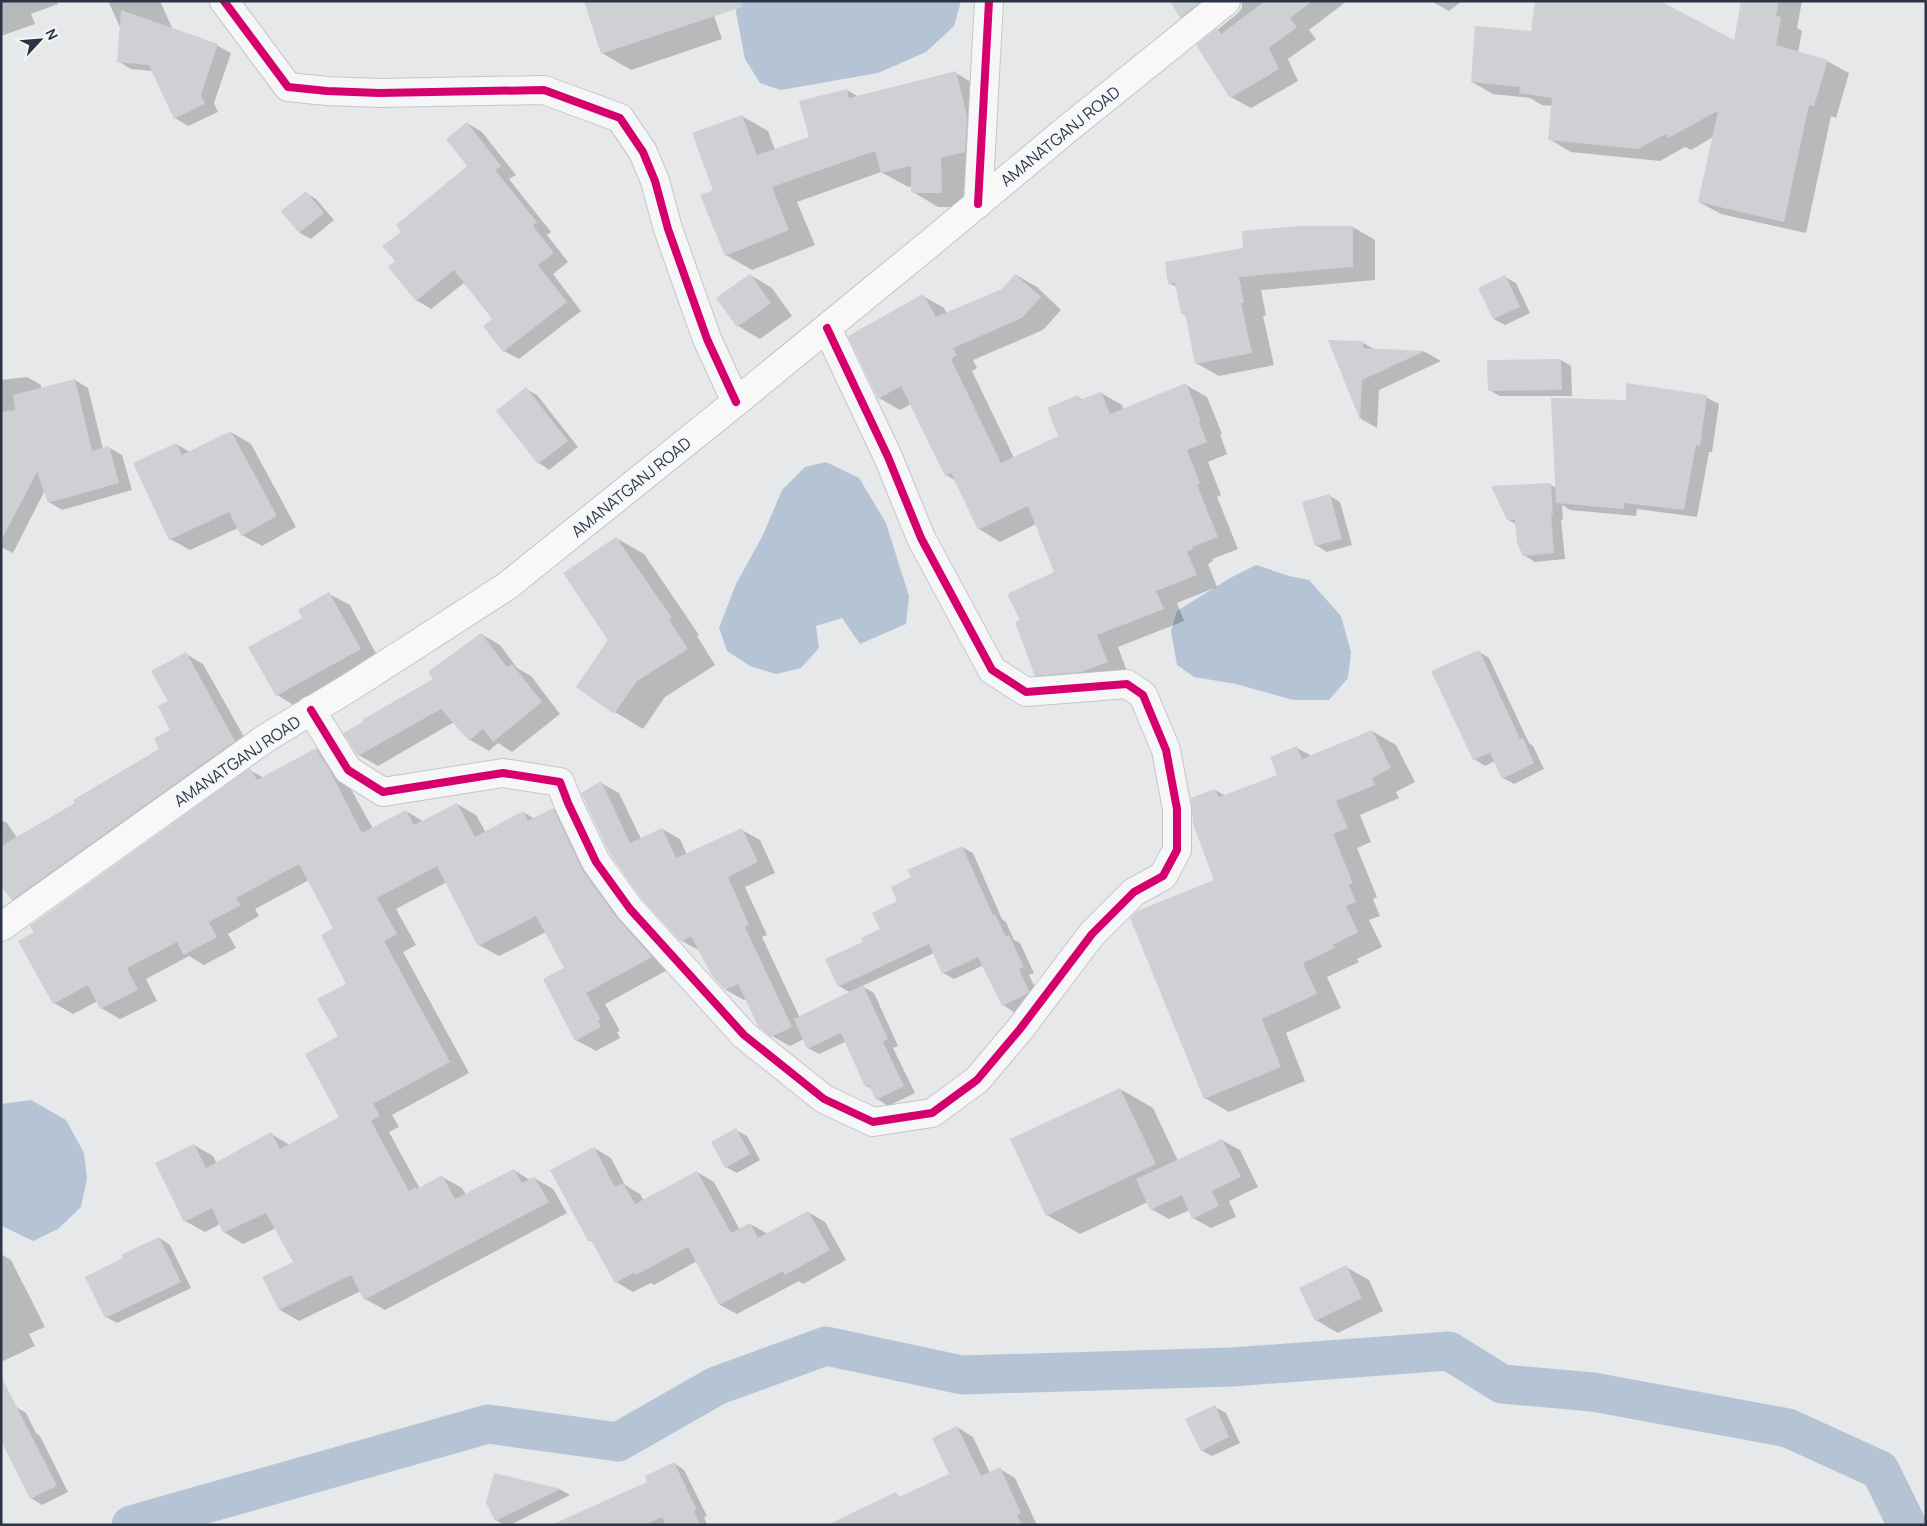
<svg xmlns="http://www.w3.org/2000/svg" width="1927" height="1526" font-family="Manrope,sans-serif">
	<rect width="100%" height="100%" fill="#e6e8ea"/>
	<g fill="#b4c4d5">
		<polygon points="738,1 961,1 954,26 926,52 878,73 781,90 760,83 745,59 736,12"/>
		<polygon points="826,462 859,478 886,523 909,596 906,624 860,644 842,618 816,626 819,648 801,668 776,674 750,666 727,651 719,628 736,584 763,535 782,490 805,467"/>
		<polygon points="1256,565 1289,576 1309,580 1341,616 1351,652 1348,678 1329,700 1293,700 1236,684 1194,677 1177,665 1171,631 1177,611 1230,578"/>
		<polygon points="31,1100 66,1120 84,1153 87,1179 81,1207 58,1229 33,1241 4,1227 1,1224 1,1104"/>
	</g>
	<g fill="#0003">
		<polygon points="1,1 57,1 58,4 31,14 35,24 1,36"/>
		<polygon points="108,1 160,1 173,30 218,46 231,53 214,103 218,112 188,126 175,118 153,71 131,69 118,61 121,29"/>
		<polygon points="709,1 722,39 631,70 602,53"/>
		<polygon points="1172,1 1235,1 1201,29 1181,17"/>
		<polygon points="1242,1 1347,1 1309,30 1316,39 1288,59 1298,81 1251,108 1231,97 1198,45 1237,14 1242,8"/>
		<polygon points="1431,1 1462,1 1449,11"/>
		<polygon points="1742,1 1802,1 1797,28 1802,31 1798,53 1827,61 1849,73 1836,118 1831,116 1806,233 1721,214 1699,202 1713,137 1691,150 1685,147 1660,161 1571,152 1549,139 1553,106 1542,105 1530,98 1493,94 1472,82 1532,32 1735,42"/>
		<polygon points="956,73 981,88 967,207 938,207 913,192 912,186 908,187 881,172 797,202 815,245 752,270 726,255 714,190 742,116 768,131 775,150 811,138 847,90 859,97"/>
		<polygon points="467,123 482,132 516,175 509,179 551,232 547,235 568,262 553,274 581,311 519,359 504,351 494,319 464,283 431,309 416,300 396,261 402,232 469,166"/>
		<polygon points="306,193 316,199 334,220 311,239 300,233 282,211"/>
		<polygon points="1300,227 1353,227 1375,240 1375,280 1261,290 1266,315 1263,316 1274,365 1219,376 1196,363 1187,316 1182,313 1178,288 1169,283"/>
		<polygon points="750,275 772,288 792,316 760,339 738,326"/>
		<polygon points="1016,275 1037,287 1061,310 1043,330 973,360 977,368 972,371 1014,458 1060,436 1078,397 1083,400 1101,393 1122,405 1124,410 1186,385 1207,397 1222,434 1220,434 1227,454 1208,462 1221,495 1217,497 1238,549 1212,559 1213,561 1208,564 1217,587 1177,603 1184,621 1118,647 1128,674 1057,687 1036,675 1055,572 1036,524 1000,542 979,529 956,481 946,475 911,404 900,410 879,398 923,296 944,308 947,314 1003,290"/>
		<polygon points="1505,277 1516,283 1530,313 1505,325 1494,319"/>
		<polygon points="1330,341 1363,343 1376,350 1425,352 1441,361 1379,390 1377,428 1361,419"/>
		<polygon points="1561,360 1571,366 1572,396 1500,396 1489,390"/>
		<polygon points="27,377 41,385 41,389 75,380 88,388 103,449 108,447 122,455 132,490 62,510 49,502 45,490 13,553 1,547 1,380"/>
		<polygon points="526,389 537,395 578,447 549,470 539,463"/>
		<polygon points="1706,397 1719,404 1712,452 1709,452 1697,517 1637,509 1636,516 1570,510 1562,505 1563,520 1561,520 1565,559 1535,562 1524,555 1517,525 1507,519 1551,485 1556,488 1627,401"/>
		<polygon points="231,432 251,444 296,527 262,546 242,535 238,528 190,550 170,539 176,444 190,452"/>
		<polygon points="1330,496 1340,502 1352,545 1327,552 1316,545"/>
		<polygon points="616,538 644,554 699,635 697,636 715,665 665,697 643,729 615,712 610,640"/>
		<polygon points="329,594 350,605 380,661 297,707 277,695 304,618"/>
		<polygon points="481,634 500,645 517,668 531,676 560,714 512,752 498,743 489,751 470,740 454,722 378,766 359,755"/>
		<polygon points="1478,651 1489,658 1529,743 1533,746 1544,769 1514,784 1503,778 1495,761 1485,766 1474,759"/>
		<polygon points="186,654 203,664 252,751 30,909 12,899 1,884 1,820 7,823 17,838 76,803 161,749 172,730 169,701"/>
		<polygon points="1372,731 1396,745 1415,782 1396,792 1399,798 1360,815 1371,842 1357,848 1377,897 1373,899 1380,916 1369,920 1382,947 1357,959 1359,962 1327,977 1341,1008 1286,1033 1305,1081 1229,1112 1205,1098 1216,881 1215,790 1226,796 1279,775 1297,748 1312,756"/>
		<polygon points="316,749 335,760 373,829 406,811 424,822 457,804 476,815 486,833 523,812 535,819 553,809 572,820 671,968 605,1004 620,1031 617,1032 620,1038 596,1051 576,1040 565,968 546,932 499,956 479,945 447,882 396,909 416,945 403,952 469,1073 392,1115 399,1127 389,1132 420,1189 442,1177 462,1188 466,1195 514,1170 530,1180 534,1178 553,1189 567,1213 385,1310 365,1299 361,1291 299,1321 280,1310 295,1262 276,1228 243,1244 224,1232 220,1224 205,1232 185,1221 194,1145 213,1156 217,1164 271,1134 290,1145 341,1117 339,1037 348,984 335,928 309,880 255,909 259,916 228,934 236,948 204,965 189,956 146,979 157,1001 120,1019 101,1008 98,1001 73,1014 54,1003 250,770 264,778"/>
		<polygon points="601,783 619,793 641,839 662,829 680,839 687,855 742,830 760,840 775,873 745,887 767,935 762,937 800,1018 851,993 839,986 864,942 881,930 912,878 962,847 973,853 1002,919 1006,922 1014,940 1020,943 1034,973 1029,975 1040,997 1038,1000 1014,1012 1003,1005 984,965 954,979 943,973 934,953 862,986 874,993 898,1046 893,1048 915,1093 888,1106 877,1099 873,1089 866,1086 847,1041 819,1054 808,1048 804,1039 790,1046 772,1036 746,999 744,1000 726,990 700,951 682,941 643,898"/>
		<polygon points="1120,1089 1153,1108 1178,1161 1222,1140 1240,1150 1258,1187 1229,1201 1236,1217 1211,1228 1193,1218 1190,1210 1169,1219 1151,1209 1148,1202 1080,1234 1047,1215"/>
		<polygon points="736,1130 747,1136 760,1160 737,1173 726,1167"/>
		<polygon points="594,1148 611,1158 625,1185 640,1194 644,1201 697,1172 714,1182 740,1230 750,1224 768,1234 808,1212 825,1222 846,1260 803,1284 799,1281 737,1314 720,1305 697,1261 654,1285 651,1283 633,1292 616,1282 594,1243 589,1240"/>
		<polygon points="159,1238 170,1245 191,1288 117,1323 106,1317 124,1259"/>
		<polygon points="1,1254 11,1260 45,1327 29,1334 35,1346 1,1362"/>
		<polygon points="1346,1267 1369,1280 1383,1311 1338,1333 1316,1320"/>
		<polygon points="16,1407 26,1413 36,1433 40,1436 68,1492 42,1505 31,1498"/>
		<polygon points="1215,1407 1226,1413 1240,1443 1212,1456 1201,1450"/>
		<polygon points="957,1427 973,1437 990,1473 1000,1469 1015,1478 1037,1525 879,1525 896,1494 901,1497 950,1474"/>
		<polygon points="674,1463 684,1470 707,1516 704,1517 707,1525 630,1525 649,1483"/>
		<polygon points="495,1474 561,1490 570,1495 510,1525 504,1525 496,1520"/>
	</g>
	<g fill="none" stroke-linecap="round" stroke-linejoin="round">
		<polyline stroke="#b4c4d5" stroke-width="39" points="131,1525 488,1424 618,1442 716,1386 826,1346 962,1375 1232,1367 1449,1351 1502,1384 1593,1392 1788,1428 1880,1470 1907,1525"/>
	</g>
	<g fill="#ced0d3">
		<polygon points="584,1 742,1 742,7 601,54"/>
		<polygon points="1170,1 1197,1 1199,3 1180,18"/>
		<polygon points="1265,1 1312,1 1290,18 1297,27 1269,48 1279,69 1230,98 1196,45 1217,28 1221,34"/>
		<polygon points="1535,1 1660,1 1734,40 1741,1 1779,1 1776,16 1781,17 1776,45 1828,60 1814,106 1809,105 1784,222 1698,202 1718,111 1668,138 1666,134 1638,149 1548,140 1552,98 1519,93 1520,87 1471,82 1475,26 1531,31"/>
		<polygon points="121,10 218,44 201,95 205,104 174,119 149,65 117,62"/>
		<polygon points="956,71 967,116 965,152 941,158 942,193 911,193 911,166 881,173 875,151 772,187 789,230 725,256 700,195 713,190 692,133 742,115 757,155 809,137 799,101 847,89 849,98"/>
		<polygon points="467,122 501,166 495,170 537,222 533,226 554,253 538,265 567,302 503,352 483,326 492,319 454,270 416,301 388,267 395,261 382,246 401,232 396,225 467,166 446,139"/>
		<polygon points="306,191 324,213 299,233 281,211"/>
		<polygon points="1300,226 1353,226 1353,267 1239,277 1244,303 1241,303 1252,353 1195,364 1185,313 1181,314 1175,283 1168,284 1165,262 1243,248 1242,231"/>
		<polygon points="750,274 771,303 737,327 716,298"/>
		<polygon points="1015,274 1041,297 1022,318 953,348 957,355 951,359 1001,463 1058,436 1047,408 1078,395 1080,400 1101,392 1110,414 1186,383 1201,422 1199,422 1207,442 1187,450 1200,483 1197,485 1218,537 1192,547 1193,549 1187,552 1197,575 1156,591 1164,609 1097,635 1108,662 1081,672 1035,676 1015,622 1020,620 1007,594 1054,572 1028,506 978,530 951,473 945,476 901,386 878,399 848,336 923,294 936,317 1002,289"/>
		<polygon points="1505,275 1520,307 1493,319 1478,288"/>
		<polygon points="1328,340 1363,341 1363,348 1425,351 1362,380 1360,420"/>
		<polygon points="1561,359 1562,390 1488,391 1487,360"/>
		<polygon points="75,379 92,451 109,446 119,483 48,503 37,472 1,541 1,412 15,410 13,395"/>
		<polygon points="1626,383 1707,395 1700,446 1696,445 1684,510 1624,503 1624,509 1556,503 1551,398 1626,400"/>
		<polygon points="526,387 568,441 538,464 496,411"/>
		<polygon points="231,431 277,516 241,536 229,512 169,540 133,463 176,443 182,455"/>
		<polygon points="1551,483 1553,514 1551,514 1554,553 1523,556 1517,543 1515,520 1507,520 1491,486"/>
		<polygon points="1330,494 1342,539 1315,546 1302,502"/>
		<polygon points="616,537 672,618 669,620 688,649 637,681 614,714 576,687 608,640 563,573"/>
		<polygon points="329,592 361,649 276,696 248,647 302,618 298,610"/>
		<polygon points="481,633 507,667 512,664 542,702 493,742 483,729 469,741 441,709 358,756 343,733 363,722 362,720 433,679 428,672"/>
		<polygon points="1479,650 1520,739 1523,738 1534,763 1502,779 1490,753 1473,760 1431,671"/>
		<polygon points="186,652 235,741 12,900 1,886 1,846 75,803 73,800 159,749 154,738 170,730 158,706 168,701 151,671"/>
		<polygon points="1372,730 1391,768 1372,778 1375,785 1336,801 1348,828 1333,834 1353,883 1349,885 1356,902 1346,906 1358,932 1333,945 1335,948 1303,963 1317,994 1262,1019 1281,1067 1204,1099 1130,918 1137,911 1214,880 1193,824 1191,798 1215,789 1219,797 1277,775 1270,757 1297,746 1302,759"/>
		<polygon points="316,748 330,771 362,833 406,810 414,825 457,803 475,837 523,811 528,821 553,808 583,871 617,918 652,957 586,993 601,1020 598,1021 601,1027 575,1041 543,979 564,968 536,916 478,946 437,866 377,898 397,934 384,941 450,1062 373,1104 380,1116 371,1121 409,1191 416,1187 417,1189 442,1175 455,1199 514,1169 522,1183 534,1177 549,1202 364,1300 351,1275 279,1310 262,1277 293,1262 266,1213 223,1233 212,1208 184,1222 155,1163 194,1144 206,1168 271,1132 280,1149 339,1117 305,1054 338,1036 317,999 346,984 321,935 333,928 299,864 236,898 241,905 209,922 217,937 184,955 177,942 127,968 138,990 100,1009 88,985 53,1004 18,941 34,932 30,926 250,768 257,780"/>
		<polygon points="601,781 630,843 662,828 676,858 742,828 758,862 728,877 749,925 745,927 792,1027 771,1037 758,1026 738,984 725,990 712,976 691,936 681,942 642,899 610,854 581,793"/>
		<polygon points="962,846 993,915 995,914 1006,937 1009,935 1024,967 1019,969 1029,991 1027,994 1002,1006 978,957 942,974 929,944 838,987 825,959 863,942 861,938 880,929 872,913 897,901 891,887 911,877 907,870"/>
		<polygon points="863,985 888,1039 883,1042 904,1086 876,1100 869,1085 865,1087 841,1033 807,1049 794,1019"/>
		<polygon points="1120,1088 1156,1164 1046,1216 1010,1139"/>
		<polygon points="736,1128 750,1154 725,1168 711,1142"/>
		<polygon points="1222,1139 1241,1177 1212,1191 1219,1206 1192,1219 1182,1195 1150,1210 1136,1179"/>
		<polygon points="594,1147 615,1187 623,1183 635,1204 697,1171 731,1233 750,1223 758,1238 808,1211 830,1250 785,1275 783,1271 719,1305 688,1247 636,1275 634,1273 615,1283 591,1240 588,1241 550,1170"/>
		<polygon points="159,1237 181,1282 105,1318 85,1277 123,1258 121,1255"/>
		<polygon points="1346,1265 1362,1298 1315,1321 1299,1288"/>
		<polygon points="1,1376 57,1486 30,1499 1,1441"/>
		<polygon points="1215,1405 1229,1437 1201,1451 1185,1419"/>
		<polygon points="957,1426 981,1476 1000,1467 1021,1513 1017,1515 1022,1525 827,1525 896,1492 899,1497 949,1474 932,1438"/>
		<polygon points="674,1462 697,1510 694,1511 700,1525 666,1525 662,1517 645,1525 551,1525 647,1482 645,1476"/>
		<polygon points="494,1473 561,1489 495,1521 486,1503"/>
	</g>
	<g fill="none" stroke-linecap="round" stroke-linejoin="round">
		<g stroke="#c4c6c8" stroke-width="30">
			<g id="minor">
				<polyline points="224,1 288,87 327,91 379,93 544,90 620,118 643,152 655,181 668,229 707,339 736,402"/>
				<polyline points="978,204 989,1"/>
				<polyline points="311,710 348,770 383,792 503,773 560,782 568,803 596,862 630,909 744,1035 824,1099 873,1122 932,1113 977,1080 1020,1029 1092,934 1134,892 1163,876 1177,850 1177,809 1166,750 1143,695 1127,684 1026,692 992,670 921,538 888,457 827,328"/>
			</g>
		</g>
		<g stroke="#c2c5c8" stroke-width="30">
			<polyline id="major" points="1,927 266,738 352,686 507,586 736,402 934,240 1066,130 1226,1"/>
		</g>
		<use href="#minor" stroke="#f5f6f7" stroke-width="28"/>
		<use href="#major" stroke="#f8f8f8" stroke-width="28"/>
		<g stroke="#f4f6f9" stroke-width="11">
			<g id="cycleway">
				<polyline points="224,1 288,87 327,91 379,93 544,90 620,118 643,152 655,181 668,229 707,339 736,402"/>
				<polyline points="978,204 989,1"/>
				<polyline points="311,710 348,770 383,792 503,773 560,782 568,803 596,862 630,909 744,1035 824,1099 873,1122 932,1113 977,1080 1020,1029 1092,934 1134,892 1163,876 1177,850 1177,809 1166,750 1143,695 1127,684 1026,692 992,670 921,538 888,457 827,328"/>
			</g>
		</g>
		<use href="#cycleway" stroke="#d6006c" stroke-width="8"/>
	</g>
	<g text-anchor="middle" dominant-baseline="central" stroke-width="4.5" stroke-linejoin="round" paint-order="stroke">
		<g font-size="16" fill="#2b3445" stroke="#f4f6f9">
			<text transform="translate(1060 136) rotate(-39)">AMANATGANJ ROAD</text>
			<text transform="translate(631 487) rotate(-39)">AMANATGANJ ROAD</text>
			<text transform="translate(237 761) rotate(-34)">AMANATGANJ ROAD</text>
		</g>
	</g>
	<rect width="1927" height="1526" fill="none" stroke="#2b3445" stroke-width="5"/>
	<g transform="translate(40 40) rotate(64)" stroke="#f4f6f9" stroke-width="4" paint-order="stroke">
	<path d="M0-4L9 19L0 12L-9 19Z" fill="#2b3445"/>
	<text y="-8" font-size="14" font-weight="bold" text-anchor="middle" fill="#2b3445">N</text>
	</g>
</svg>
